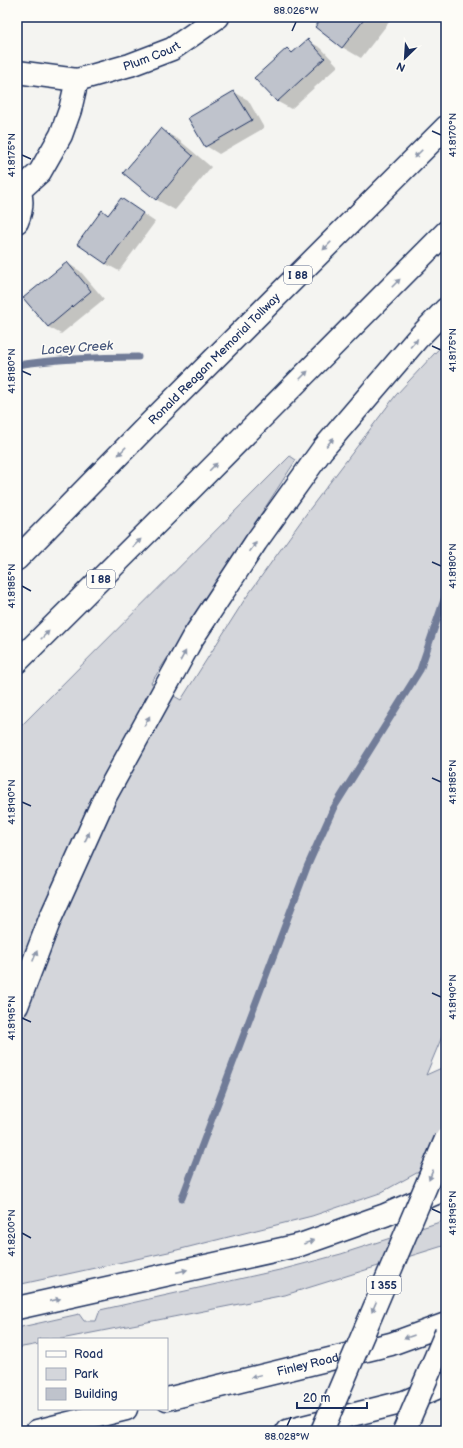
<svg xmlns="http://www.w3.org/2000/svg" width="463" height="1448" font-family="'Balsamiq Sans',sans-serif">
	<rect width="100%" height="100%" fill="#f4f4f1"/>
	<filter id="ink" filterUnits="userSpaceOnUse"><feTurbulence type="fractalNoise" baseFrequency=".025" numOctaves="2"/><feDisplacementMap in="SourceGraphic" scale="8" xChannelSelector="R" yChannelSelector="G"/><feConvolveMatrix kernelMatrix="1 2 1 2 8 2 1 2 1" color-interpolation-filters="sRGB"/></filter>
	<g filter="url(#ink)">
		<g fill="#d4d6db" stroke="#78829c">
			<polygon points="446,341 446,1027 426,1075 446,1066 446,1157 380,1193 312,1216 173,1251 17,1285 17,730 290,456 296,460 151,683 181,700 245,599 309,510 396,395"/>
			<polygon points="446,1220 446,1245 285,1295 61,1339 39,1339 39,1344 17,1348 17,1328 79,1314 84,1321 96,1321 100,1310 284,1269 341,1254"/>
		</g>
		<g fill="#0003">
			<polygon points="324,17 393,17 361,58 342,47"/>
			<polygon points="308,41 321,48 338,66 291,109 278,102 256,78 287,49 294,53"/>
			<polygon points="234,92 248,100 264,128 219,154 206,146"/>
			<polygon points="161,130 179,140 211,167 175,210 157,200 125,173"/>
			<polygon points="121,199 155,222 119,271 106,264 109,216"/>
			<polygon points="67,263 80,271 104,299 61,334 48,327"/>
		</g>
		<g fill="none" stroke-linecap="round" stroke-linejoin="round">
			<g stroke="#717c98" stroke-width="7">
				<path d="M17,365C57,359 98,357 138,357"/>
				<polyline points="182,1198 307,867 333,809 420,670 446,594"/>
			</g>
		</g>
		<g fill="#bfc3cc" stroke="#1b2f5e">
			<polygon points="323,17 366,17 342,48 315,27"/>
			<polygon points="308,39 325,58 277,102 254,78 287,48 292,53"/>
			<polygon points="234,91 252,120 205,147 188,118"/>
			<polygon points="161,128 193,156 156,200 123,173"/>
			<polygon points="121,198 143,213 106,264 77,244 102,210 108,215"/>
			<polygon points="67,262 91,291 48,327 23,298"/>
		</g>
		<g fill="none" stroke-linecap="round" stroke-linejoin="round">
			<g stroke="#1b2f5e" stroke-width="25">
				<g id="minor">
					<path id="s1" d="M17,72L77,80L130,65L172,49L218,17"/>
					<path d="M17,186C24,198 22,210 17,222"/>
					<polyline points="19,191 40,172 61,135 70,110 77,80"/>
				</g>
			</g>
			<g stroke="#1b2f5e" stroke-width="25">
				<g id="secondary">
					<path id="s2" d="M167,1399L391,1344L446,1324"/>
					<polyline points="37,1431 126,1409"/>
					<polyline points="287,1431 404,1402 446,1384"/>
				</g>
			</g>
			<g stroke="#1b2f5e" stroke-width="25">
				<g id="motorway">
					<path id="s3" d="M17,559L150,423L446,127"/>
					<polyline points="17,662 185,495 446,232"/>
					<polyline points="17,1006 50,919 105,797 192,639 256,542 322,450 417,339 446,309"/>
					<polyline points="17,1308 300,1245 385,1215 446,1189"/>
				</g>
			</g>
			<use href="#minor" stroke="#fdfcf7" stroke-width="22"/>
			<use href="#secondary" stroke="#fdfcf7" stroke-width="22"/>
			<use href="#motorway" stroke="#fdfcf7" stroke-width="22"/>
			<g stroke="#1b2f5e" stroke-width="25" stroke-linecap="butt">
				<g id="motorway-bridge">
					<polyline points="322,1431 446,1139"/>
					<polyline points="404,1431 446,1333"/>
				</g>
			</g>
			<use href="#motorway-bridge" stroke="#fdfcf7" stroke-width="22"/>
		</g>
		<defs><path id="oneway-solid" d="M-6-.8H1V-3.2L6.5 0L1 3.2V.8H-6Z"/></defs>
		<g fill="#8c96aa">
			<use href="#oneway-solid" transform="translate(418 154) rotate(135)"/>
			<use href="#oneway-solid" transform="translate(327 246) rotate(135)"/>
			<use href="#oneway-solid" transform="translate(396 283) rotate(-45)"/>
			<use href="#oneway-solid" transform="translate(414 343) rotate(-49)"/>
			<use href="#oneway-solid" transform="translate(304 375) rotate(-45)"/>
			<use href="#oneway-solid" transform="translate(330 442) rotate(-50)"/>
			<use href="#oneway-solid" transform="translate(122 451) rotate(134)"/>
			<use href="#oneway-solid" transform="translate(213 467) rotate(-45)"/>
			<use href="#oneway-solid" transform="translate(137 543) rotate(-45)"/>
			<use href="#oneway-solid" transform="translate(253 547) rotate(-55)"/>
			<use href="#oneway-solid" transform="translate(45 635) rotate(-45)"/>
			<use href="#oneway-solid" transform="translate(183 656) rotate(-61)"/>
			<use href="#oneway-solid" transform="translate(147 721) rotate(-61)"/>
			<use href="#oneway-solid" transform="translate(87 837) rotate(-65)"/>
			<use href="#oneway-solid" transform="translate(35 956) rotate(-68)"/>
			<use href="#oneway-solid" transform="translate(431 1175) rotate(113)"/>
			<use href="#oneway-solid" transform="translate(309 1242) rotate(-19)"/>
			<use href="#oneway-solid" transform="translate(182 1271) rotate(-13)"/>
			<use href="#oneway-solid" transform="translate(55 1300) rotate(-13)"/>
			<use href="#oneway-solid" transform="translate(374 1307) rotate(113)"/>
			<use href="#oneway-solid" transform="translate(409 1337) rotate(160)"/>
			<use href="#oneway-solid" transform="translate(256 1376) rotate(166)"/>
		</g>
	</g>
	<path fill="none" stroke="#1b2f5e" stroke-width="1.5" d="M292,31L296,22M432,131L441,135M22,155L31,159M432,346L441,350M22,371L31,375M432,562L441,566M22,586L31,591M432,778L441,782M22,802L31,806M432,993L441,997M22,1018L31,1022M432,1209L441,1213M22,1233L31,1238M287,1426L291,1417"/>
	<g text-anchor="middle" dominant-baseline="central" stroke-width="3" stroke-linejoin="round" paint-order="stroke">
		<g fill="#fdfcf7" stroke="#5f6c8c" stroke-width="1">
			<rect x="284" y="266" width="28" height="18" rx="3"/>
			<rect x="87" y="570" width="28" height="18" rx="3"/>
			<rect x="367" y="1276" width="34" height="18" rx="3"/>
		</g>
		<g font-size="11" font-weight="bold" fill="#1b2f5e">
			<text x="298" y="275">I 88</text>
			<text x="101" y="579">I 88</text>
			<text x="384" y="1285">I 355</text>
		</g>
		<g font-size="12" fill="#1b2f5e" stroke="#fdfcf7">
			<text stroke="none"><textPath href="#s1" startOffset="139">Plum Court</textPath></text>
			<text stroke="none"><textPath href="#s3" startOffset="281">Ronald Reagan Memorial Tollway</textPath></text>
			<text stroke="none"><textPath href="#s2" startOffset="145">Finley Road</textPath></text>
		</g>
		<g font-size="13" font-style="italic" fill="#46567b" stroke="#fdfcf7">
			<text transform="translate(77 348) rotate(-4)">Lacey Creek</text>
		</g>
	</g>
	<rect width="463" height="1448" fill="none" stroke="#fdfcf7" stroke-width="44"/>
	<rect x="38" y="1338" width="130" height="72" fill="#fdfcf7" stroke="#a3aaba"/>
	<rect x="46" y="1351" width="20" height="6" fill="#fdfcf7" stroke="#a3aaba"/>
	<text x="74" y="1358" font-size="12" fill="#1b2f5e">Road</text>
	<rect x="46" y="1368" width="20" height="12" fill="#d4d6db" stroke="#a3aaba"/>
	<text x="74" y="1378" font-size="12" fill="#1b2f5e">Park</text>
	<rect x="46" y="1388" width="20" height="12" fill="#bfc3cc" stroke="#a3aaba"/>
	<text x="74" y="1398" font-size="12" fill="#1b2f5e">Building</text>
	<g transform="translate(405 58) rotate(205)" stroke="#fdfcf7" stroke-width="3" paint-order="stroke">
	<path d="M0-3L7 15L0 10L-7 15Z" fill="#1b2f5e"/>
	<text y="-6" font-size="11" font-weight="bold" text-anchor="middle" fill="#1b2f5e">N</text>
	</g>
	<path d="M297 1402v6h70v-6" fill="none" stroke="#1b2f5e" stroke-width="2"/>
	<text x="303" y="1402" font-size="12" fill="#1b2f5e" stroke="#fdfcf7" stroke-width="3" paint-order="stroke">20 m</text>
	<rect x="22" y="22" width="419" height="1404" fill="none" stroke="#1b2f5e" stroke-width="1.5"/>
	<g font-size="10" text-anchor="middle" fill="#1b2f5e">
		<text x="296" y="14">88.026°W</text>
		<text transform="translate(452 135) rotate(-90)" y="4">41.8170°N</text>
		<text transform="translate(11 155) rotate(-90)" y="4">41.8175°N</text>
		<text transform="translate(452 350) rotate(-90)" y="4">41.8175°N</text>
		<text transform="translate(11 371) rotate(-90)" y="4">41.8180°N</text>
		<text transform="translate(452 566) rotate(-90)" y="4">41.8180°N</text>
		<text transform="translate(11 586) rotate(-90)" y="4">41.8185°N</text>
		<text transform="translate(452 782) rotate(-90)" y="4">41.8185°N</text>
		<text transform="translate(11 802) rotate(-90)" y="4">41.8190°N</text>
		<text transform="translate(452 997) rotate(-90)" y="4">41.8190°N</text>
		<text transform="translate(11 1018) rotate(-90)" y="4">41.8195°N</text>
		<text transform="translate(452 1213) rotate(-90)" y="4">41.8195°N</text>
		<text transform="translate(11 1233) rotate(-90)" y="4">41.8200°N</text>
		<text x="287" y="1440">88.028°W</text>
	</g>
</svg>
